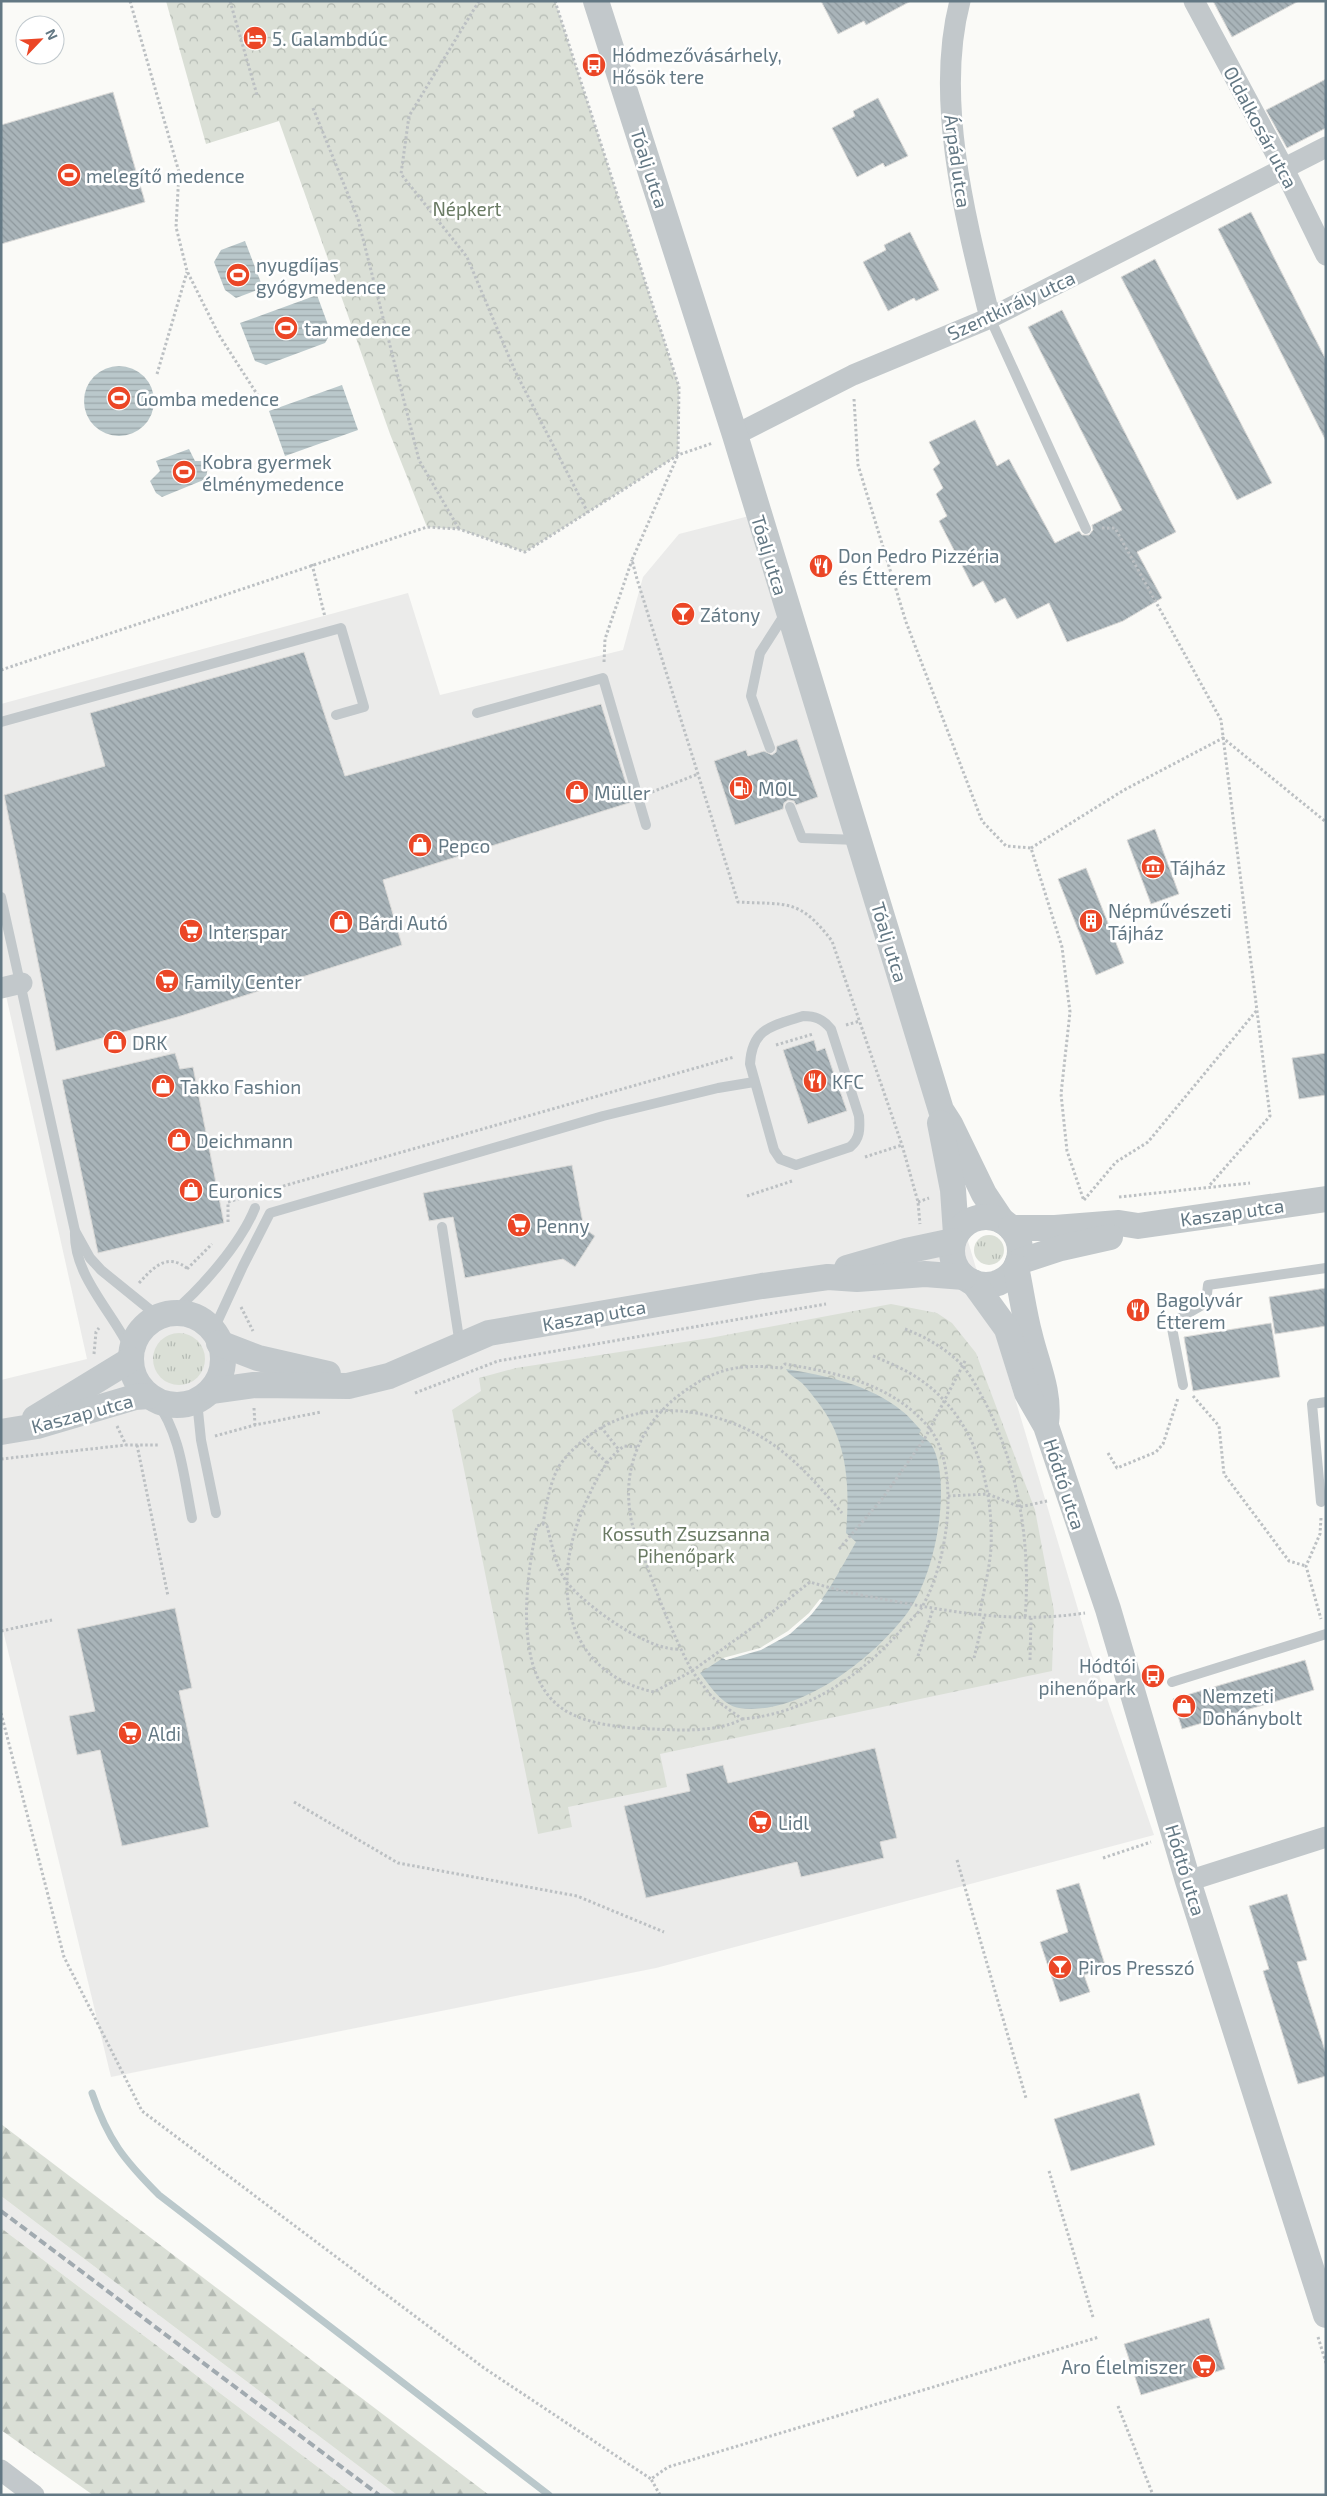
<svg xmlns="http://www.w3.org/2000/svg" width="1327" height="2496" font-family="'Exo 2',sans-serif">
	<defs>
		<pattern id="grass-tufts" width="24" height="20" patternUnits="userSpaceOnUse" patternTransform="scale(1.25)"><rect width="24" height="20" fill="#dadfd6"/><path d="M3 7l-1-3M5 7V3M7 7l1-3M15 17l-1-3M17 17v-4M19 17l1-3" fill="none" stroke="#b4bab3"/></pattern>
		<pattern id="forest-firs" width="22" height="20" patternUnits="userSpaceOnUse" patternTransform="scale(1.25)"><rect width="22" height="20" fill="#dadfd6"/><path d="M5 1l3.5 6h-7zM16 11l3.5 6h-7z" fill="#b4bab3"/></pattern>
		<pattern id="park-crowns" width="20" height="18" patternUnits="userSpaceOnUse" patternTransform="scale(1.25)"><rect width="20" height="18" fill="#dadfd6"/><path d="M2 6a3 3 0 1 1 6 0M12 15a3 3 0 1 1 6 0" fill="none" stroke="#b4bab3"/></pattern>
		<pattern id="water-rules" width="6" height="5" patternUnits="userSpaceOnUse" patternTransform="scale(1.25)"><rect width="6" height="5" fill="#bac8cb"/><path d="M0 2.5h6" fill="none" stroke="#9ba7aa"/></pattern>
		<pattern id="building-back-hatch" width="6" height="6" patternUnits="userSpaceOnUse" patternTransform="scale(1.25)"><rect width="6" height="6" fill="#a9b4b9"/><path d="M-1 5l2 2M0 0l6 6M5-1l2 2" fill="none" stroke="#8d979c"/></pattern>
	</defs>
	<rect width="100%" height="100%" fill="#fafaf7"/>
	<g fill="#ebebea">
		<polygon points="753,515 875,930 1089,1646 1154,1835 656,1968 111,2077 1,1622 1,1380 87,1359 1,973 1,704 408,593 440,695 623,650 643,577 679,534"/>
		<polygon points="1,2196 397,2495 355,2495 1,2228"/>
	</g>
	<g fill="url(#grass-tufts)">
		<circle cx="989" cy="1250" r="15"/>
		<circle cx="179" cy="1359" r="26"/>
	</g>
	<g fill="url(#forest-firs)">
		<polygon points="1,2124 489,2495 397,2495 1,2196"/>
		<polygon points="1,2228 355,2495 93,2495 1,2430"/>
	</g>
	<g fill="url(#park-crowns)">
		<polygon points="166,1 555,1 679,387 678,455 525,552 459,529 427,527 390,434 279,121 206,144"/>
		<polygon points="891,1304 937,1313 952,1323 976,1353 1035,1510 1054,1611 1052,1671 660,1754 667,1787 568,1807 572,1827 538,1834 452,1410 481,1391 479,1378 516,1368 710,1338"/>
	</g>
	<g fill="url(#water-rules)">
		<polygon points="245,241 263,288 236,298 225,290 214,262 221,250"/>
		<polygon points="317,295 331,333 325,343 266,365 255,361 240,323"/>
		<circle cx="119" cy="401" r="35"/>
		<polygon points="342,385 358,430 285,456 269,411"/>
		<polygon points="189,449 195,461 203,461 208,466 206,479 162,497 156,493 150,481 160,471 156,461"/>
		<path d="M786,1369C824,1375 871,1385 902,1411C909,1416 915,1424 921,1430L919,1434C923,1437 928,1440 931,1444C939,1456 941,1478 941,1492C941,1530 930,1580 908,1612C874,1658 799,1717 739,1708C722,1705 710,1686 700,1673L723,1658L726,1660C806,1636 817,1611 856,1542L846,1533C850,1485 848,1440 817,1401C812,1395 808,1389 802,1383C797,1379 788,1374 786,1369Z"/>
	</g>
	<polygon fill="#fafaf7" points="820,1599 823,1600 811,1615 790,1634 761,1650 726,1660 723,1658 760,1648 788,1631 809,1613"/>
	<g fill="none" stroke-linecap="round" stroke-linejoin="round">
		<path stroke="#bac8cb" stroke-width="7" d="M92,2093C108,2140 124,2160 159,2195L549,2495"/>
	</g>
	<g fill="url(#building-back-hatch)" stroke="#dcdbd9">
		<polygon points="821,1 911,1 866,25 864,21 838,34"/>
		<polygon points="1213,1 1299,1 1232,37"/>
		<polygon points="1326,79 1326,128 1287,148 1266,110"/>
		<polygon points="113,92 145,202 1,244 1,125"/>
		<polygon points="878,98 908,156 885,167 883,163 857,177 832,128 855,116 853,111"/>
		<polygon points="1251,212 1326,360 1326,441 1218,229"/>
		<polygon points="910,232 939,290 916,301 914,298 888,311 863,262 886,250 884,245"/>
		<polygon points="1155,259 1272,483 1237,500 1121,277"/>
		<polygon points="1062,310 1176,532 1137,552 1162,598 1123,621 1067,642 1049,603 1017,619 1005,598 995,603 983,581 973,587 939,521 947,516 936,494 943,488 933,469 940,463 929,442 975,420 997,466 1009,459 1055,543 1079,531 1082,535 1089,535 1093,530 1092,525 1122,510 1028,327"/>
		<polygon points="304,652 345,776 601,704 632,802 383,880 402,945 181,1016 56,1051 4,795 105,766 90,713"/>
		<polygon points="797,739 818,797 796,805 794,801 788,800 784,803 783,809 735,825 714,761 746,750 748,756 764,751 772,755 776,752 777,746"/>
		<polygon points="1155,829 1179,894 1151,904 1127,840"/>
		<polygon points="1086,868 1124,963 1096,975 1058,879"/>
		<polygon points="814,1040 817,1051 825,1048 847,1111 808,1124 783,1050"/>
		<polygon points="175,1053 180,1069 193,1067 224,1223 98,1253 62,1080"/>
		<polygon points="1326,1053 1326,1095 1299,1099 1292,1058"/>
		<polygon points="572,1165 584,1228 595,1236 575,1267 563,1259 465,1278 453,1217 429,1221 423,1193"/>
		<polygon points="1326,1288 1326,1326 1275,1334 1269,1297"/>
		<polygon points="1271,1323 1280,1377 1193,1391 1184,1337"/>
		<polygon points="175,1608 192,1688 179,1691 209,1827 122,1846 100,1750 77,1755 69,1716 95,1711 77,1629"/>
		<polygon points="1305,1660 1314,1690 1182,1729 1173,1699"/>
		<polygon points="875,1748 897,1838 880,1842 884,1858 801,1877 797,1862 646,1898 624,1806 690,1791 686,1774 723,1765 728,1783"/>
		<polygon points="1079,1883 1106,1968 1084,1975 1090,1992 1060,2002 1040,1942 1068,1932 1056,1890"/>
		<polygon points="1287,1894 1307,1960 1297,1962 1326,2054 1326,2076 1298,2084 1263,1971 1269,1969 1249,1906"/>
		<polygon points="1139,2093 1155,2145 1071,2171 1054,2119"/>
		<polygon points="1209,2318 1225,2369 1141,2395 1124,2344"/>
	</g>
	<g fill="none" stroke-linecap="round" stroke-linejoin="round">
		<g stroke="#bcc0c3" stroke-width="3" stroke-dasharray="2.5 2.5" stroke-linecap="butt">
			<polyline points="130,1 179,172 176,227 187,271 219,335 264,405"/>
			<polyline points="230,1 257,95"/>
			<polyline points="479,1 409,116 401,174 467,257 515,371 588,513"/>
			<path d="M555,1L679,387L678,455L632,560L637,579L738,902C788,905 799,898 832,941L902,1145L918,1202L920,1224"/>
			<polyline points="313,108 358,219 419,460 459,529"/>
			<polyline points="157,374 187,272"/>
			<polyline points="854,399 858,465 906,622 982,821 1006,846 1031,848 1062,947 1070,1012 1061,1094 1067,1151 1084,1201"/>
			<polyline points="1102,528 1115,528 1221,720 1270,1116 1209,1186"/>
			<polyline points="312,564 325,617"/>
			<polyline points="604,662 605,639 632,560"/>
			<polyline points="1,670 427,527 459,529 525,552 678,455 713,443"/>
			<polyline points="652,792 698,774"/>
			<polyline points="1031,848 1124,790 1223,738 1326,822"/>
			<polyline points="846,1025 860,1021"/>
			<polyline points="776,1045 813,1034"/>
			<polyline points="865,1157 902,1145"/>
			<polyline points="259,1193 734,1057"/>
			<polyline points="747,1196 792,1181"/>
			<polyline points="1119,1197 1250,1183"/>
			<polyline points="1084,1200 1116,1162 1148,1142 1257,1010"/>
			<polyline points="918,1202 929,1198"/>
			<polyline points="228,1222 228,1202 241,1198"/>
			<polyline points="187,1269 212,1244"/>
			<path d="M139,1283C154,1267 167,1252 188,1269"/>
			<polyline points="241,1307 253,1331"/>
			<path d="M905,1329C926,1337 945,1348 962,1365C972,1377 979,1391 986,1404C1019,1470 1031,1545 1025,1619"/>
			<polyline points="94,1354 96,1332 99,1328"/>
			<path d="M873,1356C885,1361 897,1366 908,1372C972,1408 994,1480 991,1549C989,1572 983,1594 979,1617"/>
			<polyline points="415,1393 498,1361 826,1304"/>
			<polyline points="1193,1396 1219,1426 1224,1474 1289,1561 1306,1566"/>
			<polyline points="254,1408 255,1425"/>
			<polyline points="117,1426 126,1445"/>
			<polyline points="601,1427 619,1450"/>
			<polyline points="215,1436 255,1425 321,1412"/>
			<polyline points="584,1440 607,1463"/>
			<polyline points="137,1445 168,1596"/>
			<path d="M637,1447L624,1446C605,1460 596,1480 586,1502C551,1578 559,1671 654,1692L692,1671L712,1697L742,1719C717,1733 679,1730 652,1729C625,1728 586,1725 563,1709C512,1675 526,1578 537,1526L543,1524L547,1526C552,1544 555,1565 566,1581C584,1605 649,1652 680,1649"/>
			<polyline points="1108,1453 1117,1468 1156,1452 1163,1444 1178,1398"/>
			<polyline points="1,1459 126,1445 160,1445"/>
			<polyline points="948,1496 988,1494 1020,1507 1047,1501"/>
			<polyline points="1321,1518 1320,1534 1306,1566 1321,1619"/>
			<path d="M543,1524C546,1506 549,1488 556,1472C562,1459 575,1447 586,1438C636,1398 706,1406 758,1435C792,1454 818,1485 842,1513"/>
			<polyline points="839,1549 882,1499 925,1438 966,1359"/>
			<polyline points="1,1631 52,1620"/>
			<polyline points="918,1656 933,1609"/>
			<polyline points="974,1658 984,1617"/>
			<polyline points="1030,1660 1031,1618"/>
			<polyline points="1,1713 64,1957 142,2111 484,2368 651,2479"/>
			<path d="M742,1719C806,1714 861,1676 902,1629C908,1622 918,1614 922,1607C939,1578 948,1533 948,1501C948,1474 944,1443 925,1423C888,1383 837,1373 785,1364L781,1368C738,1363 713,1369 678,1396C642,1424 623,1466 630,1512C632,1530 641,1549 647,1566C660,1602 674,1637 692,1671L756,1625L810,1582C839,1591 869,1597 899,1602C963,1614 1019,1623 1085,1613"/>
			<polyline points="294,1802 398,1863 577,1896 664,1932"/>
			<polyline points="1103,1858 1151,1842"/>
			<polyline points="957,1860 1026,2098"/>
			<polyline points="1049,2171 1093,2317"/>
			<polyline points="1318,2337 1326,2363"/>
			<polyline points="1118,2406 1153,2495"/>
			<polyline points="660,2495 651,2479 668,2467 1099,2337"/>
		</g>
		<g stroke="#c2c8cb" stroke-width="10">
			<polyline points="990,318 1086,529"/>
			<polyline points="477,713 603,678 646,825"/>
			<polyline points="1,722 341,628 364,707 336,715"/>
			<polyline points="770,748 751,696 760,653 785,614"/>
			<polyline points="790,807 802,838 858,840"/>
			<path d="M1,897L75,1231C73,1276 113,1312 131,1351"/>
			<path d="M803,1016C815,1016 823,1019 831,1029L859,1116C860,1129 860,1139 850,1147L796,1165L780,1159L774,1150L750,1064C752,1027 773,1026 803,1016Z"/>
			<polyline points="442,1227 460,1345"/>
			<polyline points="75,1231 90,1258 101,1270 159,1317"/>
			<path d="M172,1313C201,1289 241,1243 255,1208"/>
			<polyline points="213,1331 243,1266 270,1213 603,1116 718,1088 754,1082"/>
			<polyline points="1183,1385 1171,1323 1206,1303 1208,1285 1326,1268"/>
			<path d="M156,1401C181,1434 184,1479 192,1518"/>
			<polyline points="197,1401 201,1440 216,1513"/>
			<polyline points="1321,1502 1312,1404 1326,1402"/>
			<polyline points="1172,1682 1326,1634"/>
		</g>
		<g stroke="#c2c8cb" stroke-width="21">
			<path d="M960,1C934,100 966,221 990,318"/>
			<polyline points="1194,1 1284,169 1326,255"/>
			<polyline points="735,435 853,375 990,318 1326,147"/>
			<polyline points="1,988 22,983"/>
			<polyline points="1188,1881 1326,1837"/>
			<polyline points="1,2470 34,2495"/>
		</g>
		<g stroke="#c2c8cb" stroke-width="26">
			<polyline points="596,1 735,435 941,1110 950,1124 984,1194 1002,1221"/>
			<polyline points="940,1123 953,1190 956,1234"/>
			<circle cx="986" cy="1251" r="34"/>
			<polyline points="1011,1228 1055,1228 1119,1223 1138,1226 1326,1199"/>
			<polyline points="1018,1262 1061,1248 1110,1237"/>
			<path d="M1016,1267C1021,1290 1024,1314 1030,1336C1037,1365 1050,1392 1046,1423"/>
			<polyline points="847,1268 906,1251 953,1241"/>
			<polyline points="973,1282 1007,1329 1027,1393 1046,1426 1108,1609 1188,1881 1326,2315"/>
			<circle cx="177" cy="1359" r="46"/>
			<polyline points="219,1343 258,1358 328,1374"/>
			<polyline points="211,1391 254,1385 348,1386 389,1376 489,1333 762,1286 828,1277 857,1279 925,1274 964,1277"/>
			<polyline points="35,1418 130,1360"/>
			<polyline points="1,1432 37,1426 135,1397 149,1396"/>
		</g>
		<polyline stroke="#a1aab0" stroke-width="4" stroke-dasharray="8 4" stroke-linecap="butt" points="1,2211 379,2495"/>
	</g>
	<defs>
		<g id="hotel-disc" transform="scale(1.25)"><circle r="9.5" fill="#eb4626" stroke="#fff"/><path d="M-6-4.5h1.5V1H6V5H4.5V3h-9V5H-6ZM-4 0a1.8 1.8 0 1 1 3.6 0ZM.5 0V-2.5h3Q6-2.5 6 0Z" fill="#fff"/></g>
		<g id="bus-disc" transform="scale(1.25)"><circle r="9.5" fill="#eb4626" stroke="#fff"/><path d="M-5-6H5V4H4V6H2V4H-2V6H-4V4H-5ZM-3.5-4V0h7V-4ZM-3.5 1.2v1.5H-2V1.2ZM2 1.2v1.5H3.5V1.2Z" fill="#fff"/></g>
		<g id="stadium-disc" transform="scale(1.25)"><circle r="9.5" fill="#eb4626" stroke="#fff"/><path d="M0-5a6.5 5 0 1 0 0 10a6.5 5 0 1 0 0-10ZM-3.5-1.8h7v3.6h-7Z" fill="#fff"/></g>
		<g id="restaurant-disc" transform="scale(1.25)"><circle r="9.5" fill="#eb4626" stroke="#fff"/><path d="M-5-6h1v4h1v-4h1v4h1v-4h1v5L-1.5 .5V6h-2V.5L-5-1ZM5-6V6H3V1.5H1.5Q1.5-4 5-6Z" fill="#fff"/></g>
		<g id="bar-disc" transform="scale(1.25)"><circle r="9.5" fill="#eb4626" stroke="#fff"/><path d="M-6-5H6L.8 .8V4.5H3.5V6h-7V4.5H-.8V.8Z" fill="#fff"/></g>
		<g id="fuel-disc" transform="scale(1.25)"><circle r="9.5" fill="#eb4626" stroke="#fff"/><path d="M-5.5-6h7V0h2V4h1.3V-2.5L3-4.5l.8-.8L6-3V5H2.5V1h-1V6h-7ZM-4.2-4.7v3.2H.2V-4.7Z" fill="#fff"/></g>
		<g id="shop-disc" transform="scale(1.25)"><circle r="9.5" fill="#eb4626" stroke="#fff"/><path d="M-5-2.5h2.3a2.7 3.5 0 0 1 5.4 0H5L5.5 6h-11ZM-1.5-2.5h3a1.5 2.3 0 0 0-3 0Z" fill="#fff"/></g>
		<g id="museum-disc" transform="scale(1.25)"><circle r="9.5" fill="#eb4626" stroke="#fff"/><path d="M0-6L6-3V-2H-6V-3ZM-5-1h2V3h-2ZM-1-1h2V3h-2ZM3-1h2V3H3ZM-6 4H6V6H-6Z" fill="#fff"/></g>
		<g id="building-disc" transform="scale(1.25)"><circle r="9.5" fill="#eb4626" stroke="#fff"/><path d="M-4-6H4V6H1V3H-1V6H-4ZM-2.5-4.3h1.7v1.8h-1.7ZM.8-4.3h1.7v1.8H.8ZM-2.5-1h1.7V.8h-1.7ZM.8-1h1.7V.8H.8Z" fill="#fff"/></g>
		<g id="supermarket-disc" transform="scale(1.25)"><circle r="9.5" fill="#eb4626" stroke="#fff"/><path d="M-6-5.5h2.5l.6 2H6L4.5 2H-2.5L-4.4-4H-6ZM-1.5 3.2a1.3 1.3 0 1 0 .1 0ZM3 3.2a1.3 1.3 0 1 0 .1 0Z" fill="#fff"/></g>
	</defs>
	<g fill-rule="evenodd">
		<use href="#hotel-disc" x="255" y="38"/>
		<use href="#bus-disc" x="594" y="65"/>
		<use href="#stadium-disc" x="69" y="175"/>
		<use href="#stadium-disc" x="238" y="275"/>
		<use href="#stadium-disc" x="286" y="328"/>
		<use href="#stadium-disc" x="119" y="398"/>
		<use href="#stadium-disc" x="184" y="472"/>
		<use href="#restaurant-disc" x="821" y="566"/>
		<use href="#bar-disc" x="683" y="614"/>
		<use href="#fuel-disc" x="741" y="788"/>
		<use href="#shop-disc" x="577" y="792"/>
		<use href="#shop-disc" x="420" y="845"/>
		<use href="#museum-disc" x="1153" y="867"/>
		<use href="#building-disc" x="1091" y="921"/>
		<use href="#shop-disc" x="341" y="922"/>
		<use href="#supermarket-disc" x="191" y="931"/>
		<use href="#supermarket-disc" x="167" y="981"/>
		<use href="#shop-disc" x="115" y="1042"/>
		<use href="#restaurant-disc" x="815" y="1081"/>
		<use href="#shop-disc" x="163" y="1086"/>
		<use href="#shop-disc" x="179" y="1140"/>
		<use href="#shop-disc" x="191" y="1190"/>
		<use href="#supermarket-disc" x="519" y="1225"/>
		<use href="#restaurant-disc" x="1138" y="1310"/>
		<use href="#bus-disc" x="1153" y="1676"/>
		<use href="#shop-disc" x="1184" y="1706"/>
		<use href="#supermarket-disc" x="130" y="1733"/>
		<use href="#supermarket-disc" x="760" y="1822"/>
		<use href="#bar-disc" x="1060" y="1967"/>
		<use href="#supermarket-disc" x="1204" y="2366"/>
	</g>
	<g text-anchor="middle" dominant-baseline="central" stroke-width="5" stroke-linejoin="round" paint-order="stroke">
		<g font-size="19" fill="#637884" stroke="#fff" text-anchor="start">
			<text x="272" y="38">5. Galambdúc</text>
			<text x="612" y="54">Hódmezővásárhely,<tspan x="612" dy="22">Hősök tere</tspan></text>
			<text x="86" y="175">melegítő medence</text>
			<text x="256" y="264">nyugdíjas<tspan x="256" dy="22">gyógymedence</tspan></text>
			<text x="304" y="328">tanmedence</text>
			<text x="136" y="398">Gomba medence</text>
			<text x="202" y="461">Kobra gyermek<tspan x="202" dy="22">élménymedence</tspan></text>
			<text x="838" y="555">Don Pedro Pizzéria<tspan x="838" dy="22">és Étterem</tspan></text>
			<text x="700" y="614">Zátony</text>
			<text x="758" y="788">MOL</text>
			<text x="594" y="792">Müller</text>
			<text x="438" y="845">Pepco</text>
			<text x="1170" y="867">Tájház</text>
			<text x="1108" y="910">Népművészeti<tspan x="1108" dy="22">Tájház</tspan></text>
			<text x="358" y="922">Bárdi Autó</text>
			<text x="208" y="931">Interspar</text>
			<text x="184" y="981">Family Center</text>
			<text x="132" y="1042">DRK</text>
			<text x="832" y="1081">KFC</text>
			<text x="180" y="1086">Takko Fashion</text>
			<text x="196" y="1140">Deichmann</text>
			<text x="208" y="1190">Euronics</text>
			<text x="536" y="1225">Penny</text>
			<text x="1156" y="1299">Bagolyvár<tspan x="1156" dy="22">Étterem</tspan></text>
			<text x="1136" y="1665" text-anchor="end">Hódtói<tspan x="1136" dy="22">pihenőpark</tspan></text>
			<text x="1202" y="1695">Nemzeti<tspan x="1202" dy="22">Dohánybolt</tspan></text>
			<text x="148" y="1733">Aldi</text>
			<text x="778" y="1822">Lidl</text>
			<text x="1078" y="1967">Piros Presszó</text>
			<text x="1186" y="2366" text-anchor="end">Aro Élelmiszer</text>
		</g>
		<g font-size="19" fill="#637884" stroke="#fff">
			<text transform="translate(1261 127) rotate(62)">Oldalkosár utca</text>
			<text transform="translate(958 161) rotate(82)">Árpád utca</text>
			<text transform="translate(650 168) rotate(72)">Tóalj utca</text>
			<text transform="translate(1011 305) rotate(-25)">Szentkirály utca</text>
			<text transform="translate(770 555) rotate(73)">Tóalj utca</text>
			<text transform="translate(890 942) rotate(73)">Tóalj utca</text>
			<text transform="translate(1232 1212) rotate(-8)">Kaszap utca</text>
			<text transform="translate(594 1315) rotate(-10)">Kaszap utca</text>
			<text transform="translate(82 1413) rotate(-15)">Kaszap utca</text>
			<text transform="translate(1065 1484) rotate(72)">Hódtó utca</text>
			<text transform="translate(1186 1870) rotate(73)">Hódtó utca</text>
		</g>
		<g font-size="19" fill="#697a63" stroke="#fff">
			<text x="467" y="208">Népkert</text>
			<text x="686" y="1533">Kossuth Zsuzsanna<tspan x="686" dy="22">Pihenőpark</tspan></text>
		</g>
	</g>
	<rect width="1327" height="2496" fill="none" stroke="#637884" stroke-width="5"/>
	<g transform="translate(40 40) rotate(65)"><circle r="24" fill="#ffffff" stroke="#c1c9ce"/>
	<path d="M0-4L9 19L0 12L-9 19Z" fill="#eb4626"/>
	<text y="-8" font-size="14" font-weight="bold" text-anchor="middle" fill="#637884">N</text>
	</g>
</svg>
